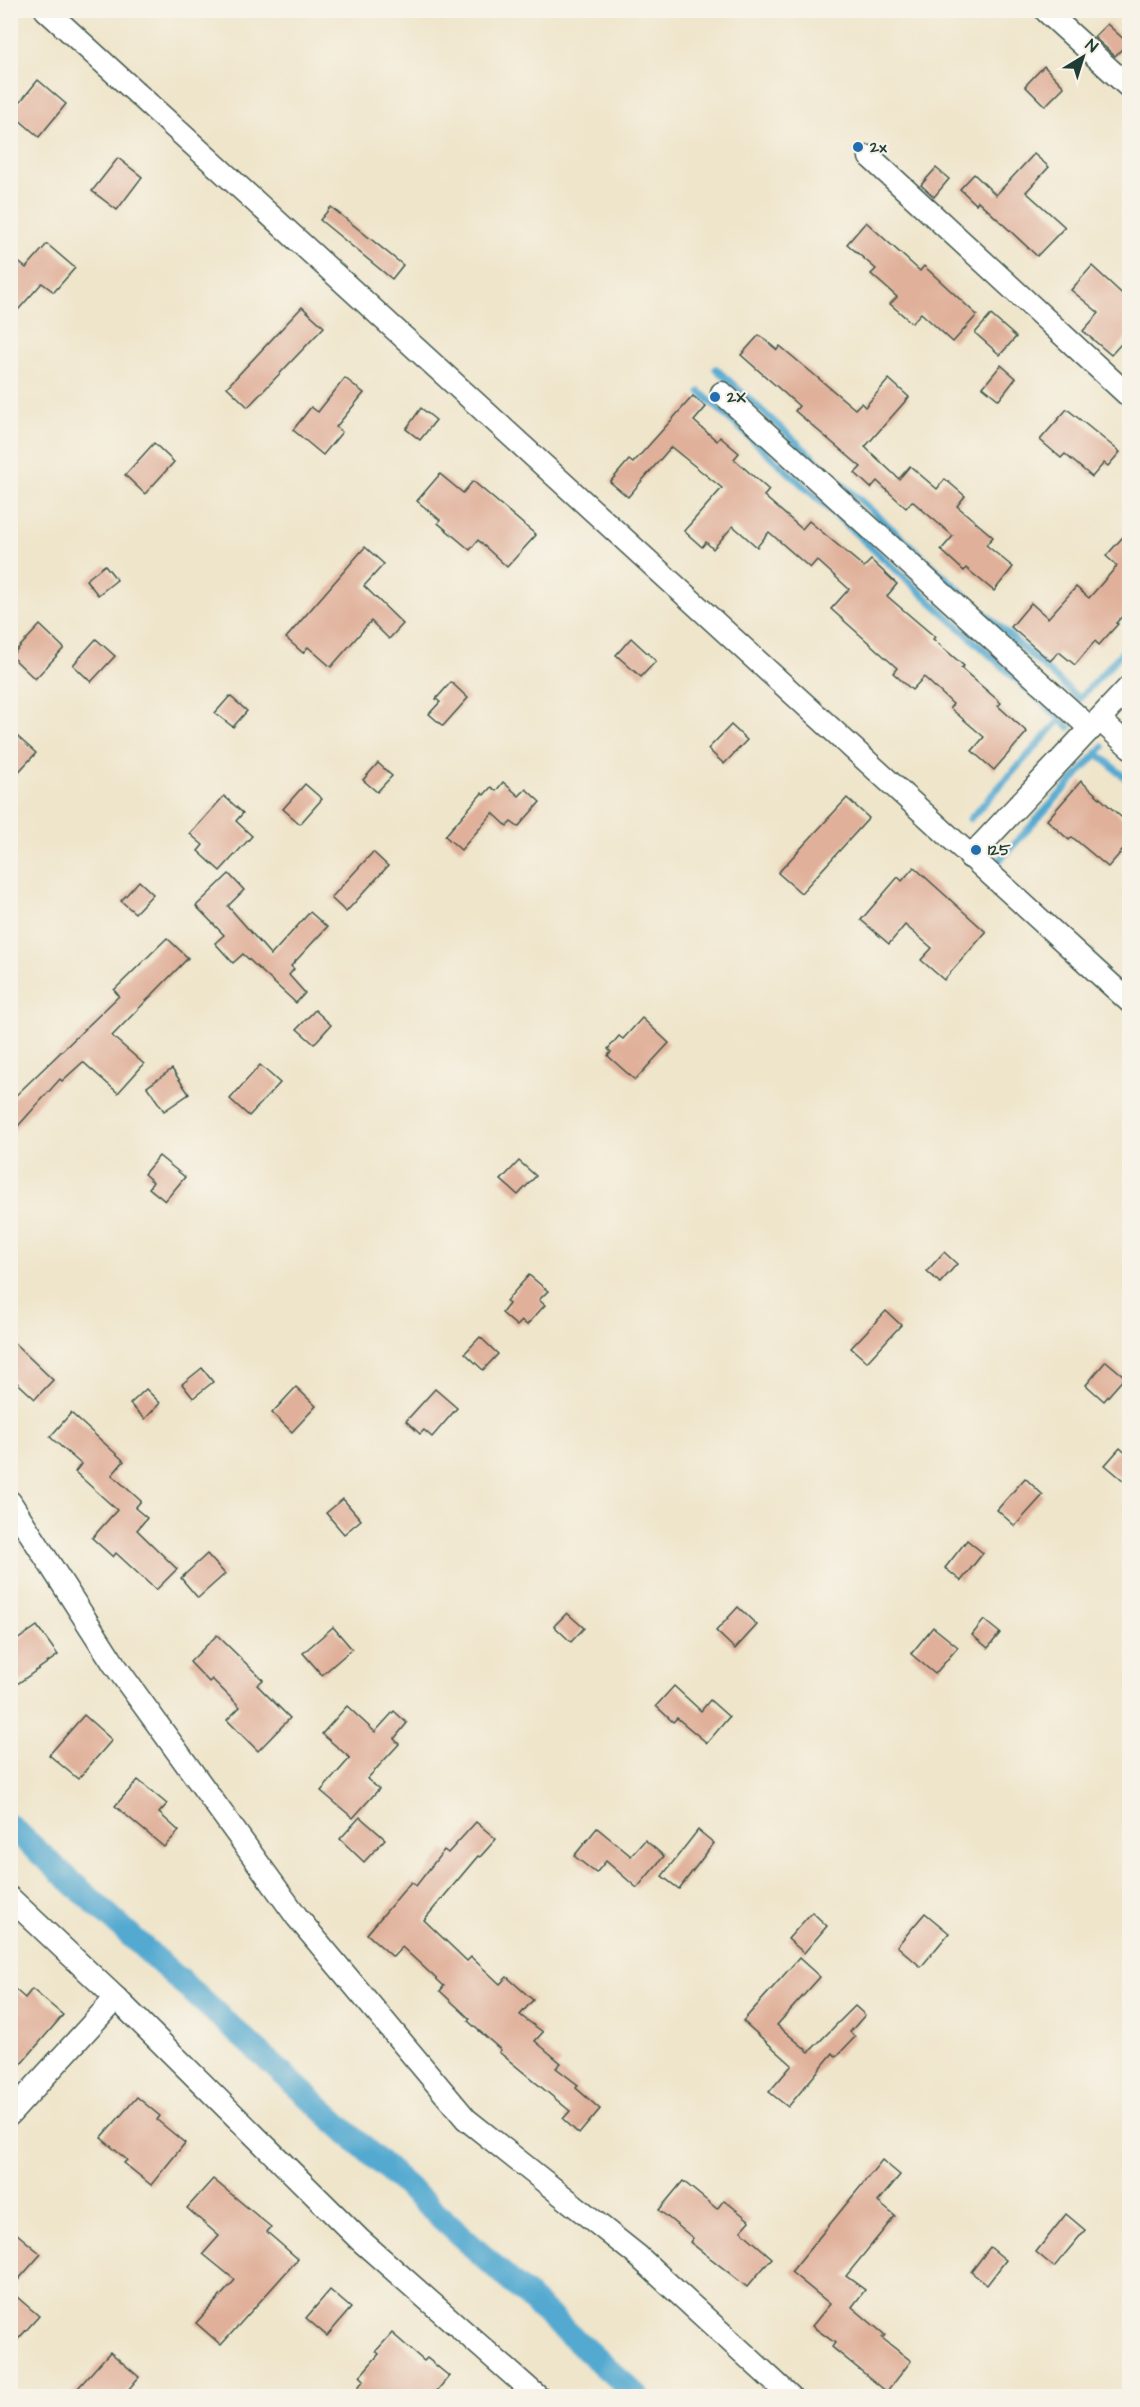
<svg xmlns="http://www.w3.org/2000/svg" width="1140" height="2407" font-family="'Architects Daughter',sans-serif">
	<rect width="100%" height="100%" fill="#f7f3e8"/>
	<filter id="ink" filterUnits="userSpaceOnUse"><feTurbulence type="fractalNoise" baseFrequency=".0167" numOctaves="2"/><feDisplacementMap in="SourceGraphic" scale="12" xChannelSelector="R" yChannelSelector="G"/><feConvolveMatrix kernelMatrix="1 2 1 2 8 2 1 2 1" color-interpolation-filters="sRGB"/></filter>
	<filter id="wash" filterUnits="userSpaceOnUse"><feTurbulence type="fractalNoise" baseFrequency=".008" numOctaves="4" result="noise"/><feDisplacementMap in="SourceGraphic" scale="24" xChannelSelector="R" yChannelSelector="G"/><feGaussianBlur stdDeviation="1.35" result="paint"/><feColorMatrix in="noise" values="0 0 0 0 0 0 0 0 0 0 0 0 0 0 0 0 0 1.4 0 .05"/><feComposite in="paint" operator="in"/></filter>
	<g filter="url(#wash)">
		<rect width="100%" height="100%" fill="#efe5cb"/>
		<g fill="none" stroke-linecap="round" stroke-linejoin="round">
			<g stroke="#53a9d0" stroke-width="7">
				<polyline points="716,369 1079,699"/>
				<polyline points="700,392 1069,727"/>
				<polyline points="1079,699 1130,644"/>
				<polyline points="1127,721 1130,718"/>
				<polyline points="1097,753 1130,782"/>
				<polyline points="970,819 1060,720"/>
				<polyline points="1000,860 1103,747"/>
			</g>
			<polyline stroke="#53a9d0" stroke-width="24" points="10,1826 637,2396"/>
		</g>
		<g id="blocks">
			<g fill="#e0b09a">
				<polygon points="1107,24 1128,43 1115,56 1094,37"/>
				<polygon points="1044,66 1064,87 1045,106 1025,86"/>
				<polygon points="38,80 66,104 39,137 11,113"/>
				<polygon points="1034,154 1049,167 1026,192 1065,227 1037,256 978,201 976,204 960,189 974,174 996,195"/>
				<polygon points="118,158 142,177 117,210 92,191"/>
				<polygon points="936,168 949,179 934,197 921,185"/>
				<polygon points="331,207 403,265 392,279 320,220"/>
				<polygon points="866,222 920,271 924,266 977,315 953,342 921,313 912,323 890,304 897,297 871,274 876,269 847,244"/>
				<polygon points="47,244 75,268 54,292 42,283 10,319 10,255 26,268"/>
				<polygon points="1092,266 1130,301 1130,334 1111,355 1083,331 1099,313 1071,290"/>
				<polygon points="302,307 324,327 248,407 227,387"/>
				<polygon points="991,315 1016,337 1000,355 975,333"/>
				<polygon points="759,335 777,350 780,346 855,409 861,403 865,407 889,379 909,397 865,447 899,479 910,466 937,489 945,479 965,496 957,506 993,537 986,545 1013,567 994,591 966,568 964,571 941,550 953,536 912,501 906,508 877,481 871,488 855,473 861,467 795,411 799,406 741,355"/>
				<polygon points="1001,365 1016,378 999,400 983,387"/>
				<polygon points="345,378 364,393 336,427 342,432 323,455 293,430 311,407 318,412"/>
				<polygon points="693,396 706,407 694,421 717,441 720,437 739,453 734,459 769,490 764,496 802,529 809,521 864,567 871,560 897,584 887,596 935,637 933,639 964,666 961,668 1001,703 998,706 1027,732 994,770 972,751 984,737 950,708 953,704 924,677 912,690 893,673 897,668 831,609 849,589 817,560 810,568 769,532 757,547 733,526 713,549 706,542 702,547 684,531 722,488 671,447 628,497 610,482 629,460 633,463"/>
				<polygon points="421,408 436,420 420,440 406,429"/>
				<polygon points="1067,409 1120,452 1108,466 1104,463 1092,477 1065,454 1061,458 1040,440"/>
				<polygon points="154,443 174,462 145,494 125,475"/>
				<polygon points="440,474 463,493 473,481 536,535 507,567 478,540 470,550 438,523 440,520 417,501"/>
				<polygon points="1130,529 1130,608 1116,623 1118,624 1099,645 1095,641 1075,665 1059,652 1050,661 1011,627 1031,603 1048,618 1076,587 1089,598 1117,566 1106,556"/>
				<polygon points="365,547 384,564 364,586 403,624 389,639 371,621 331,667 308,647 303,653 286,638"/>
				<polygon points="105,565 117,580 98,595 86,580"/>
				<polygon points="40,625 64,648 35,679 11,656"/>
				<polygon points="631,638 656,661 641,677 616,655"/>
				<polygon points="96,639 115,656 91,682 73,665"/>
				<polygon points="451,682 468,698 443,726 429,714 440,702 436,699"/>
				<polygon points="230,696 247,711 233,727 215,713"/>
				<polygon points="731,725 747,740 724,764 708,749"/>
				<polygon points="10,730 36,753 10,781"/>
				<polygon points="378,763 392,776 377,792 363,780"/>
				<polygon points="1081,781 1130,825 1130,842 1108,867 1072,837 1069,840 1047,820"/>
				<polygon points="503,782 519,796 526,789 540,802 518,827 511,822 507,826 493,813 461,850 445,836 482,793 484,795 491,787 496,791"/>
				<polygon points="305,784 322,799 300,824 283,809"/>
				<polygon points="224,796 243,813 236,821 252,836 220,871 198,851 203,845 190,834"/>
				<polygon points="847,798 869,818 801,893 778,873"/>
				<polygon points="373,852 388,866 346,912 331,898"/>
				<polygon points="914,867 986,932 944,980 921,960 932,948 905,925 889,944 861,920 898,877 902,881"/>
				<polygon points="229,874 244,890 228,906 271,955 310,912 327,927 291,966 294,969 289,975 305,993 296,1003 243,954 233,963 215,943 224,935 196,906"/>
				<polygon points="139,881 153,894 135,913 121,901"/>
				<polygon points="167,938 188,958 112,1036 144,1064 118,1093 83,1062 62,1081 60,1079 10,1135 10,1101 119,996 114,990"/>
				<polygon points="315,1010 331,1025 314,1044 297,1029"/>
				<polygon points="642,1018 669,1043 635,1080 608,1056 611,1052 608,1049 619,1036 623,1039"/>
				<polygon points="260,1065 280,1083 249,1116 230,1099"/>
				<polygon points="172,1069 189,1094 164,1111 147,1087"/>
				<polygon points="159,1156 185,1177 165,1201 149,1188 153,1182 144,1174"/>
				<polygon points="519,1161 536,1176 518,1195 501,1180"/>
				<polygon points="944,1252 957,1264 940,1283 927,1271"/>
				<polygon points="529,1275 548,1291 539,1300 545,1305 527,1325 522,1321 517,1326 502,1313 509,1304 506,1301"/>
				<polygon points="886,1311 901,1325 867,1362 851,1348"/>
				<polygon points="480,1337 498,1354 483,1370 465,1353"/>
				<polygon points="10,1339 53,1380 35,1399 10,1376"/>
				<polygon points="1106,1361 1125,1377 1104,1401 1086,1385"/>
				<polygon points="202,1368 213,1382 193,1398 182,1384"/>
				<polygon points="296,1387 316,1406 292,1432 272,1413"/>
				<polygon points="146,1389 160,1403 145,1419 130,1404"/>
				<polygon points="435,1389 457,1408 432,1437 424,1430 420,1434 406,1421"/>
				<polygon points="71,1413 124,1461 112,1475 141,1501 135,1508 147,1518 137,1530 177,1569 156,1590 116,1553 113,1557 92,1538 117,1510 75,1472 81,1464 50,1437"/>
				<polygon points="1120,1448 1130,1457 1130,1486 1105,1465"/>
				<polygon points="1025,1478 1043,1495 1015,1526 997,1510"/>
				<polygon points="343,1499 361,1520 344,1534 326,1513"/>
				<polygon points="967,1540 983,1553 961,1581 945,1568"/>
				<polygon points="207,1554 225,1574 198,1598 181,1578"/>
				<polygon points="738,1607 757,1625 735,1649 716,1631"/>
				<polygon points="567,1613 584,1628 571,1642 554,1626"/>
				<polygon points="984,1620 1000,1633 988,1648 972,1635"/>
				<polygon points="37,1626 58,1655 10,1689 10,1645"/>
				<polygon points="333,1627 352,1649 322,1675 303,1653"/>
				<polygon points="933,1627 958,1647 935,1674 911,1654"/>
				<polygon points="217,1635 263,1680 257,1685 290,1718 258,1751 227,1720 240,1707 212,1679 209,1682 190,1662"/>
				<polygon points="674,1686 701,1711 710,1700 729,1717 707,1743 677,1718 673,1722 656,1706"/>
				<polygon points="347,1706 375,1732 394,1711 407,1723 394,1739 399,1744 367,1779 379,1789 353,1818 321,1791 350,1758 322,1734"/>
				<polygon points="84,1715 112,1740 78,1779 49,1755"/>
				<polygon points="138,1780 167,1804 159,1813 179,1831 164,1847 115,1806"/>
				<polygon points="360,1817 385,1839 364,1862 340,1839"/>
				<polygon points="476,1822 496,1839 480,1857 478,1856 424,1920 467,1961 471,1957 500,1984 507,1977 533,2000 520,2015 543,2032 535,2041 561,2063 556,2068 578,2085 576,2088 600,2109 579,2134 563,2119 570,2111 499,2052 501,2050 468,2021 470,2019 440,1991 444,1986 402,1947 393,1957 367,1934 411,1882 416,1886 444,1850 448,1853"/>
				<polygon points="597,1828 631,1856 645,1840 664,1856 637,1888 606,1861 596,1873 574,1856"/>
				<polygon points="698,1830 714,1843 679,1889 662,1876"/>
				<polygon points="812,1912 827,1926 804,1953 788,1939"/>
				<polygon points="925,1913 949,1933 921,1967 897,1946"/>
				<polygon points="799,1958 820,1977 777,2025 809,2052 855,2006 865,2015 850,2032 855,2037 836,2057 833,2053 788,2107 769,2092 792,2065 743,2021"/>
				<polygon points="10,1985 25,1998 32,1989 63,2015 10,2077"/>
				<polygon points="137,2097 160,2116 157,2120 185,2143 151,2185 124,2163 127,2160 101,2138"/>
				<polygon points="882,2160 900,2175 878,2202 895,2216 846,2276 865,2290 852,2307 885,2335 882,2338 911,2361 887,2392 832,2347 835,2343 812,2326 830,2304 791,2272"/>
				<polygon points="213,2179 271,2227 267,2232 298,2259 221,2345 196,2323 235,2280 203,2254 219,2236 187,2208"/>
				<polygon points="683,2181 717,2209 724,2200 750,2221 741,2231 772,2258 747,2287 690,2242 693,2238 659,2210"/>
				<polygon points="1066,2214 1085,2230 1054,2267 1036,2252"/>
				<polygon points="10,2228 41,2254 10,2289"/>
				<polygon points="990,2247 1006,2260 987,2285 971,2272"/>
				<polygon points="330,2290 351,2308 327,2336 306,2318"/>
				<polygon points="10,2291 39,2316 10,2348"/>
				<polygon points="392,2333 424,2361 427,2358 449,2376 432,2397 350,2397 364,2380 360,2376 379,2354 376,2351"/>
				<polygon points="110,2352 139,2377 122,2397 70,2397"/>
			</g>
		</g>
	</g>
	<g filter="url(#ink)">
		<use href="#blocks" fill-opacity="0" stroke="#3e564b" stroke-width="1.5"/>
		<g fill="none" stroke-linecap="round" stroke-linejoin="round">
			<g stroke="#3e564b" stroke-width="25">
				<g id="minor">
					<polyline points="46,10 1130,1002"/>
					<polyline points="1047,12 1130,88"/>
					<polyline points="870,157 1130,397"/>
					<polyline points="722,393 1091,729"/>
					<polyline points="1100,720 1130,747"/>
					<polyline points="970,857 1130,686"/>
					<polyline points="10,1502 114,1664 297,1917 466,2119 638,2256 790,2396"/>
					<polyline points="10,1898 116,1998 360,2240 537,2396"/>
					<polyline points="10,2114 116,1998"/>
				</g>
			</g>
			<use href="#minor" stroke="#fff" stroke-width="22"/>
		</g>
	</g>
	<g fill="#1f6fb2" stroke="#f7f3e8" stroke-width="2">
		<circle cx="858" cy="147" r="6"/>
		<circle cx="715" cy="397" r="6"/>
		<circle cx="976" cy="850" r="6"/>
	</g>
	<g text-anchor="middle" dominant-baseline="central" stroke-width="4.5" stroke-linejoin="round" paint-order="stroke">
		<g font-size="16" font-weight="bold" fill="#1f3d34" stroke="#f7f3e8" text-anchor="start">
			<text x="870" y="147">2x</text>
			<text x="727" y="397">2X</text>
			<text x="988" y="850">125</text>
		</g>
	</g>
	<rect width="1140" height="2407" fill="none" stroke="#f7f3e8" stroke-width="36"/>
	<g transform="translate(1083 57) rotate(38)" stroke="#f7f3e8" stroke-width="4.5" paint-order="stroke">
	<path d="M0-4.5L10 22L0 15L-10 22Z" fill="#1f3d34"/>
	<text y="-9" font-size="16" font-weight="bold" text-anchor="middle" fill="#1f3d34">N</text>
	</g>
</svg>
